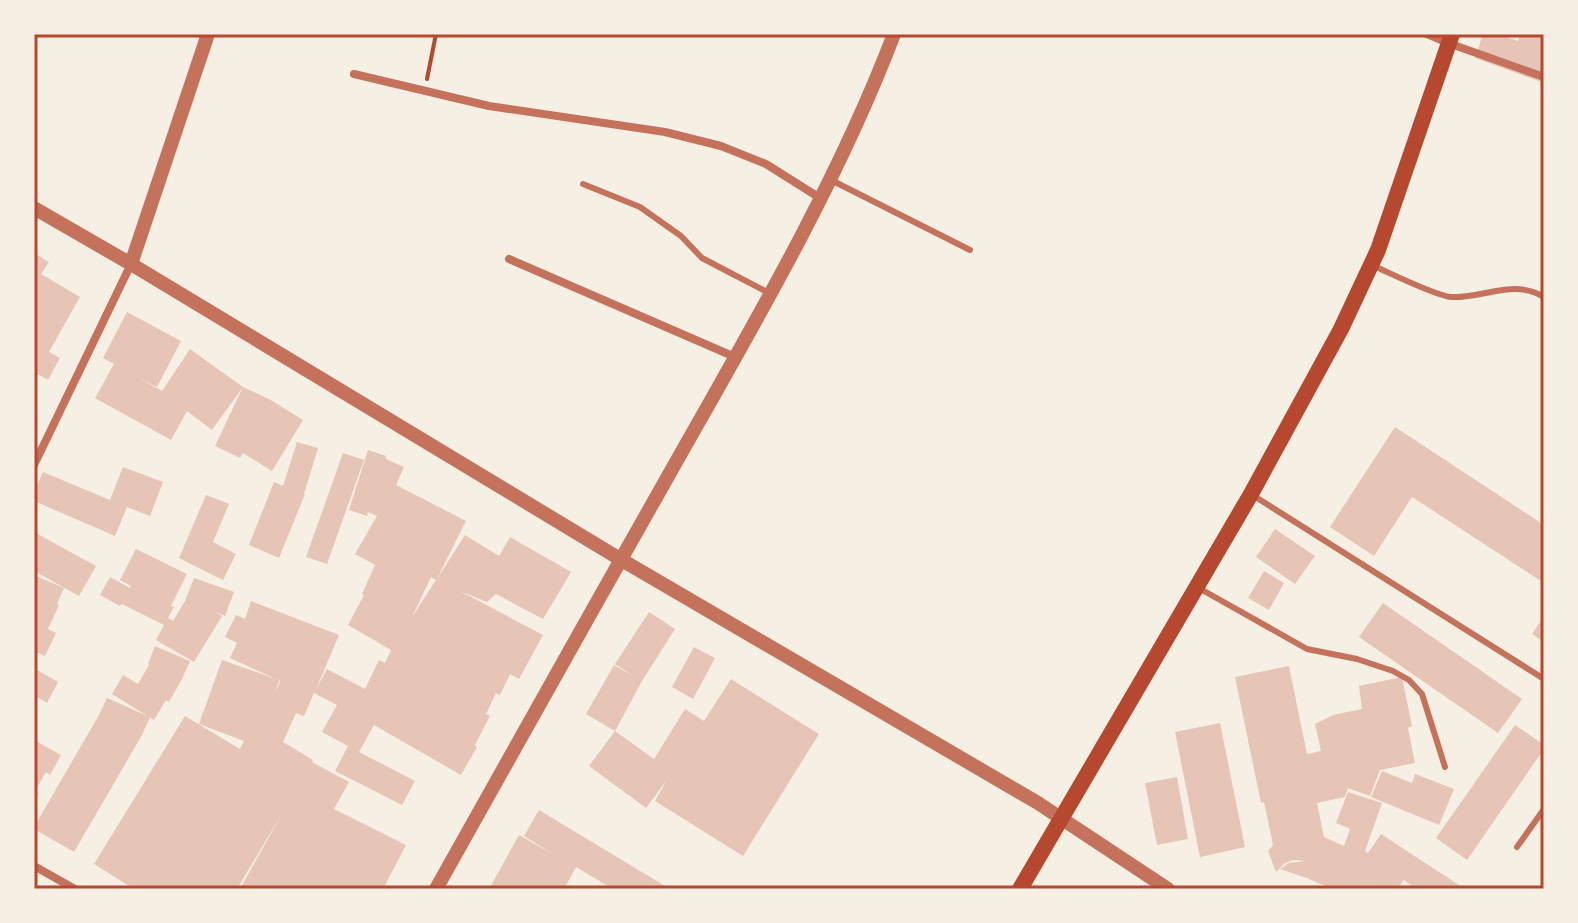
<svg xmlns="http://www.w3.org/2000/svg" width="1578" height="923" font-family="'Roboto Condensed',sans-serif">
	<rect width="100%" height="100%" fill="#f6efe4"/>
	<g fill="#e6c5b7" fill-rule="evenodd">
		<polygon points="1483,34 1498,34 1518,41 1521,34 1544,34 1544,83 1475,58"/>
		<polygon points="34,253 49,262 41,274 80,297 49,352 60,358 48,380 34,372"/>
		<polygon points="127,312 181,341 157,387 139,378 162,391 190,349 243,387 212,430 187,411 171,440 95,398 114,364 103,358"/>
		<polygon points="243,387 269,399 303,420 272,471 243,453 240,458 215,446"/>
		<polygon points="1395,427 1544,525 1544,583 1412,497 1374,556 1330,527"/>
		<polygon points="297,442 318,448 304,494 305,494 279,558 249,545 274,482 283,486"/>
		<path d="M368,450L386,456V459L404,467L396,485L466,521L437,579L465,535L499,556L510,537L571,572L543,619L496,594L487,602L460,591L543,635L519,679L510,674L500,695L496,693L486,714L490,716L475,745L477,747L461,775L374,725L359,752L415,781L402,805L335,771L348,746L322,732L337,705L314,693L304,716L296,713L283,742L313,760L312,762L349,782L334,809L406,845L383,889H240L284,810L237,889H134L94,864L185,716L240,749L244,741L199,724L222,660L279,680L275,694L280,681L230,658L237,643L225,637L236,615L245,619L251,601L339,635L316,689L327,669L365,689L379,660L385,663L391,650L348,625L364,595L362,594L375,565L355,554L377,516L368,512L367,516L349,510ZM431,577L436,580L412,617Z"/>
		<polygon points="343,453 364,460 327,564 306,557"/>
		<polygon points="123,467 163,482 150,516 127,507 115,536 34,501 34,492 43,472 110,500"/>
		<polygon points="206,495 229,504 213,542 236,554 223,580 179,558"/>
		<polygon points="1275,529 1315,556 1295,584 1256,557"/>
		<polygon points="34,532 96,566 79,596 34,571"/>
		<polygon points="136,549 187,574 171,606 174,607 168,618 173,621 185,601 194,578 234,592 225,616 216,612 222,616 194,662 156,640 164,625 122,604 120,606 100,595 110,577 130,588 131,586 120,580"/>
		<polygon points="1264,571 1284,583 1269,610 1248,598"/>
		<polygon points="34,575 64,588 57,604 59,605 48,629 56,633 45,656 34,651"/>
		<polygon points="1383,603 1522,699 1498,733 1359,637"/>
		<polygon points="649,612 675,629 642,681 615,731 586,714 614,665 635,677 615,664"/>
		<polygon points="1544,616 1544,642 1532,634"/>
		<polygon points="155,646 190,661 182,679 169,702 166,700 154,720 112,694 123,675 138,684 149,665 148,664"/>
		<polygon points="694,647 715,658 693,699 672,687"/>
		<polygon points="1289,666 1307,754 1321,751 1315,724 1333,715 1362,709 1359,686 1402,677 1412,726 1408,728 1415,763 1380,770 1370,796 1348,788 1345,797 1317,803 1324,837 1344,846 1350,829 1336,823 1348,792 1382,803 1365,851 1368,853 1381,834 1465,889 1416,889 1404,880 1397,889 1367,889 1369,886 1367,885 1365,889 1332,889 1307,878 1280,869 1289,863 1306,861 1293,860 1285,863 1276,872 1268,851 1273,845 1264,802 1261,803 1235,677"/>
		<polygon points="34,668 58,682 47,703 34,695"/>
		<polygon points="731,679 819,734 743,856 655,801 667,780 646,808 589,766 615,731 654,759 685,709 704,721"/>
		<polygon points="107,698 150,717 142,735 74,852 34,829 34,827 99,715"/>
		<polygon points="1220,723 1245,847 1200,857 1175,732"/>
		<polygon points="1515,725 1544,745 1544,749 1467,860 1436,838"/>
		<polygon points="34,740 61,755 50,775 46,772 35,791 39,793 34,801"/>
		<polygon points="1382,771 1412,783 1415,774 1454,789 1439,825 1371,797"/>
		<polygon points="1177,777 1188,839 1157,845 1145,783"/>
		<polygon points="539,810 665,886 664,889 613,889 576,867 564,889 489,889 519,835 554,855 524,836"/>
	</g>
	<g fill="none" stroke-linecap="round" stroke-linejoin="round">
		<polyline stroke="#b5482f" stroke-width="4" points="427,79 436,34"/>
		<g stroke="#c5725c" stroke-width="6">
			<polyline points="829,179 970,250"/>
			<polyline points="583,184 640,207 681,236 702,258 769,293"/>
			<path d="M1374,266C1392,274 1434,295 1451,297C1483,299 1513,278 1544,297"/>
			<polyline points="1254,496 1544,679"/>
			<polyline points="1197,587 1307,649 1357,659 1393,671 1409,680 1422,694 1445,767"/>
			<polyline points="1517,847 1544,809"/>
		</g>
		<g stroke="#c5725c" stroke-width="8">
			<polyline points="1427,34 1448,43 1544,77"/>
			<polyline points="354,74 489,106 665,132 721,146 766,164 820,198"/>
			<polyline points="509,259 735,357"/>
			<polyline points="34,465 131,264"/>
			<polyline points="34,866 75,889"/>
		</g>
		<g stroke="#c5725c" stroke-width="14">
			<polyline points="34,208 131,264 620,559 1038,803 1168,889"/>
			<polyline points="131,264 208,34"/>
			<path d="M436,889C514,750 592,610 671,471C750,331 837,184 894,34"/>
		</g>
		<polyline stroke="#b5482f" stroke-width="16" points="1020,889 1251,494 1341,329 1378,250 1452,34"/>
	</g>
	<rect width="1578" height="923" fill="none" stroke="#f6efe4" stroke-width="72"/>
	<rect x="36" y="36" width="1506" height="851" fill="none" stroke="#b5482f" stroke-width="3"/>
</svg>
